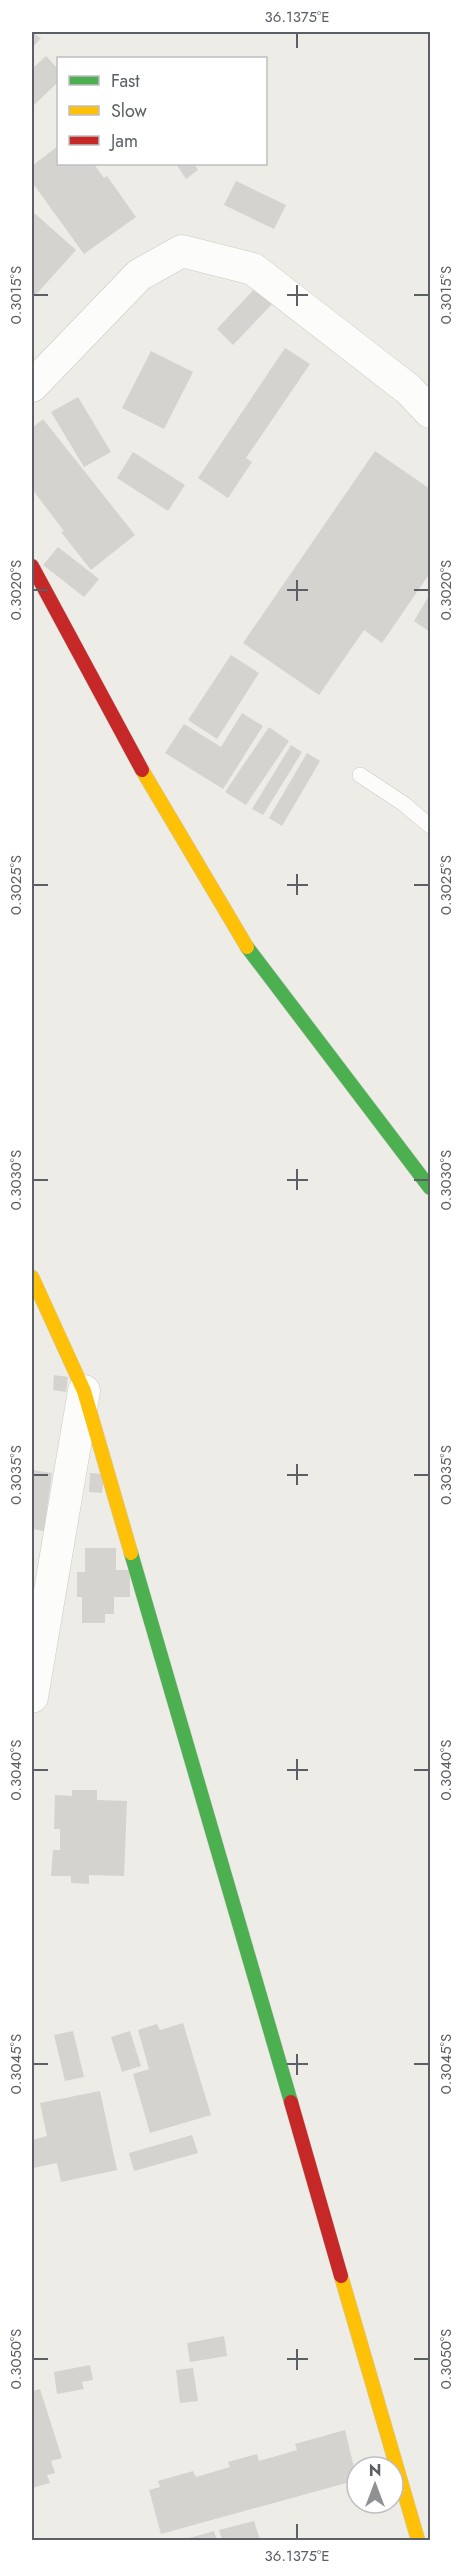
<svg xmlns="http://www.w3.org/2000/svg" width="462" height="2572" font-family="Jost,sans-serif">
	<rect width="100%" height="100%" fill="#edece7"/>
	<g fill="#d4d3d0">
		<polygon points="32,32 41,38 32,48"/>
		<polygon points="46,56 58,69 58,82 32,107 32,69"/>
		<polygon points="58,146 58,164 94,164 104,178 107,176 136,217 84,254 32,182 32,166"/>
		<polygon points="176,164 194,164 198,170 186,179"/>
		<polygon points="236,181 286,205 274,229 224,205"/>
		<polygon points="33,212 76,250 32,299 32,214"/>
		<polygon points="257,286 274,302 233,345 217,329"/>
		<polygon points="285,348 310,364 246,458 252,462 228,498 198,478"/>
		<polygon points="151,351 193,372 164,429 122,408"/>
		<polygon points="78,397 111,452 84,467 51,412"/>
		<polygon points="43,419 135,535 91,570 61,532 64,531 32,489 32,428"/>
		<polygon points="375,451 430,489 430,573 382,643 364,630 319,695 243,643"/>
		<polygon points="133,452 185,485 168,511 117,478"/>
		<polygon points="58,547 99,579 84,597 43,565"/>
		<polygon points="430,594 430,632 414,621"/>
		<polygon points="231,655 259,673 217,739 188,720"/>
		<polygon points="242,713 263,726 223,789 165,753 184,724 221,747"/>
		<polygon points="269,727 289,741 246,805 225,792"/>
		<polygon points="291,745 302,752 263,815 252,809"/>
		<polygon points="307,753 320,761 282,826 269,818"/>
		<polygon points="54,1375 68,1377 66,1392 53,1390"/>
		<polygon points="32,1470 52,1473 44,1531 32,1529"/>
		<polygon points="90,1473 104,1474 102,1493 89,1492"/>
		<polygon points="85,1548 116,1548 116,1570 130,1570 130,1597 114,1597 114,1614 105,1614 105,1623 82,1623 82,1597 77,1597 77,1572 85,1572"/>
		<polygon points="72,1790 97,1790 97,1800 127,1801 124,1876 89,1875 89,1884 71,1883 71,1876 51,1876 53,1850 60,1850 60,1829 54,1829 55,1795 72,1796"/>
		<polygon points="183,2023 211,2115 150,2133 133,2074 149,2069 138,2030 157,2024 160,2030"/>
		<polygon points="73,2031 84,2077 65,2081 54,2035"/>
		<polygon points="130,2031 141,2066 122,2072 111,2037"/>
		<polygon points="100,2091 117,2170 61,2182 57,2163 33,2168 32,2140 47,2136 40,2103"/>
		<polygon points="192,2135 198,2153 134,2171 129,2153"/>
		<polygon points="224,2336 227,2356 190,2362 187,2343"/>
		<polygon points="90,2365 93,2380 82,2382 84,2389 57,2394 54,2372"/>
		<polygon points="193,2368 198,2401 180,2403 176,2370"/>
		<polygon points="40,2389 62,2458 51,2461 55,2473 47,2475 50,2483 32,2488 32,2391"/>
		<polygon points="345,2430 357,2480 161,2534 149,2490 160,2487 158,2481 193,2471 196,2477 230,2467 228,2462 257,2454 259,2461 297,2450 295,2444"/>
		<polygon points="254,2521 260,2540 222,2540 219,2530"/>
		<polygon points="214,2531 217,2540 182,2540"/>
	</g>
	<g fill="none" stroke-linecap="round" stroke-linejoin="round">
		<g stroke="#c9c9c8" stroke-width="16">
			<polyline id="lane" points="360,775 404,804 430,826"/>
		</g>
		<g stroke="#c9c9c8" stroke-width="33">
			<g id="street">
				<polyline points="32,386 139,275 182,251 253,269 408,389 430,412"/>
				<polyline points="32,1697 84,1391"/>
			</g>
		</g>
		<g stroke="#c9cac9" stroke-width="15">
			<g id="fast">
				<polyline points="247,947 430,1188"/>
				<polyline points="131,1553 291,2102"/>
			</g>
		</g>
		<g stroke="#c9cac9" stroke-width="15">
			<g id="slow">
				<polyline points="142,770 247,947"/>
				<polyline points="32,1277 84,1391 131,1553"/>
				<polyline points="341,2276 418,2540"/>
			</g>
		</g>
		<g stroke="#c9cac9" stroke-width="15">
			<g id="jam">
				<polyline points="32,566 142,770"/>
				<polyline points="291,2102 341,2276"/>
			</g>
		</g>
		<use href="#lane" stroke="#fcfcfb" stroke-width="15"/>
		<use href="#street" stroke="#fcfcfb" stroke-width="32"/>
		<use href="#fast" stroke="#4caf50" stroke-width="14"/>
		<use href="#slow" stroke="#ffc107" stroke-width="14"/>
		<use href="#jam" stroke="#c62828" stroke-width="14"/>
	</g>
	<path fill="none" stroke="#5c6066" stroke-width="2" d="M297,33V48M297,285V306M33,295H48M287,295H308M414,295H429M297,580V601M33,590H48M287,590H308M414,590H429M297,874V895M33,885H48M287,885H308M414,885H429M297,1169V1190M33,1180H48M287,1180H308M414,1180H429M297,1464V1485M33,1475H48M287,1475H308M414,1475H429M297,1759V1780M33,1770H48M287,1770H308M414,1770H429M297,2054V2075M33,2064H48M287,2064H308M414,2064H429M297,2349V2370M33,2359H48M287,2359H308M414,2359H429M297,2524V2539"/>
	<rect width="462" height="2572" fill="none" stroke="#ffffff" stroke-width="66"/>
	<rect x="57" y="57" width="210" height="108" fill="#ffffff" stroke="#bebfc2" stroke-width="1.5"/>
	<rect x="69" y="76" width="30" height="9" fill="#4caf50" stroke="#bebfc2" stroke-width="1.5"/>
	<text x="111" y="87" font-size="18" fill="#5c6066">Fast</text>
	<rect x="69" y="106" width="30" height="9" fill="#ffc107" stroke="#bebfc2" stroke-width="1.5"/>
	<text x="111" y="117" font-size="18" fill="#5c6066">Slow</text>
	<rect x="69" y="136" width="30" height="9" fill="#c62828" stroke="#bebfc2" stroke-width="1.5"/>
	<text x="111" y="147" font-size="18" fill="#5c6066">Jam</text>
	<g transform="translate(375 2485)"><circle r="28" fill="#ffffff" stroke="#bebfc2" stroke-width="1.5"/>
	<path d="M0-4.5L10 22L0 15L-10 22Z" fill="#8f9193"/>
	<text y="-9" font-size="16" font-weight="bold" text-anchor="middle" fill="#5c6066">N</text>
	</g>
	<rect x="33" y="33" width="396" height="2506" fill="none" stroke="#5c6066" stroke-width="2"/>
	<g font-size="15" text-anchor="middle" fill="#5c6066">
		<text x="297" y="22">36.1375°E</text>
		<text transform="translate(16 295) rotate(-90)" y="5">0.3015°S</text>
		<text transform="translate(446 295) rotate(-90)" y="5">0.3015°S</text>
		<text transform="translate(16 590) rotate(-90)" y="5">0.3020°S</text>
		<text transform="translate(446 590) rotate(-90)" y="5">0.3020°S</text>
		<text transform="translate(16 885) rotate(-90)" y="5">0.3025°S</text>
		<text transform="translate(446 885) rotate(-90)" y="5">0.3025°S</text>
		<text transform="translate(16 1180) rotate(-90)" y="5">0.3030°S</text>
		<text transform="translate(446 1180) rotate(-90)" y="5">0.3030°S</text>
		<text transform="translate(16 1475) rotate(-90)" y="5">0.3035°S</text>
		<text transform="translate(446 1475) rotate(-90)" y="5">0.3035°S</text>
		<text transform="translate(16 1770) rotate(-90)" y="5">0.3040°S</text>
		<text transform="translate(446 1770) rotate(-90)" y="5">0.3040°S</text>
		<text transform="translate(16 2064) rotate(-90)" y="5">0.3045°S</text>
		<text transform="translate(446 2064) rotate(-90)" y="5">0.3045°S</text>
		<text transform="translate(16 2359) rotate(-90)" y="5">0.3050°S</text>
		<text transform="translate(446 2359) rotate(-90)" y="5">0.3050°S</text>
		<text x="297" y="2561">36.1375°E</text>
	</g>
</svg>
